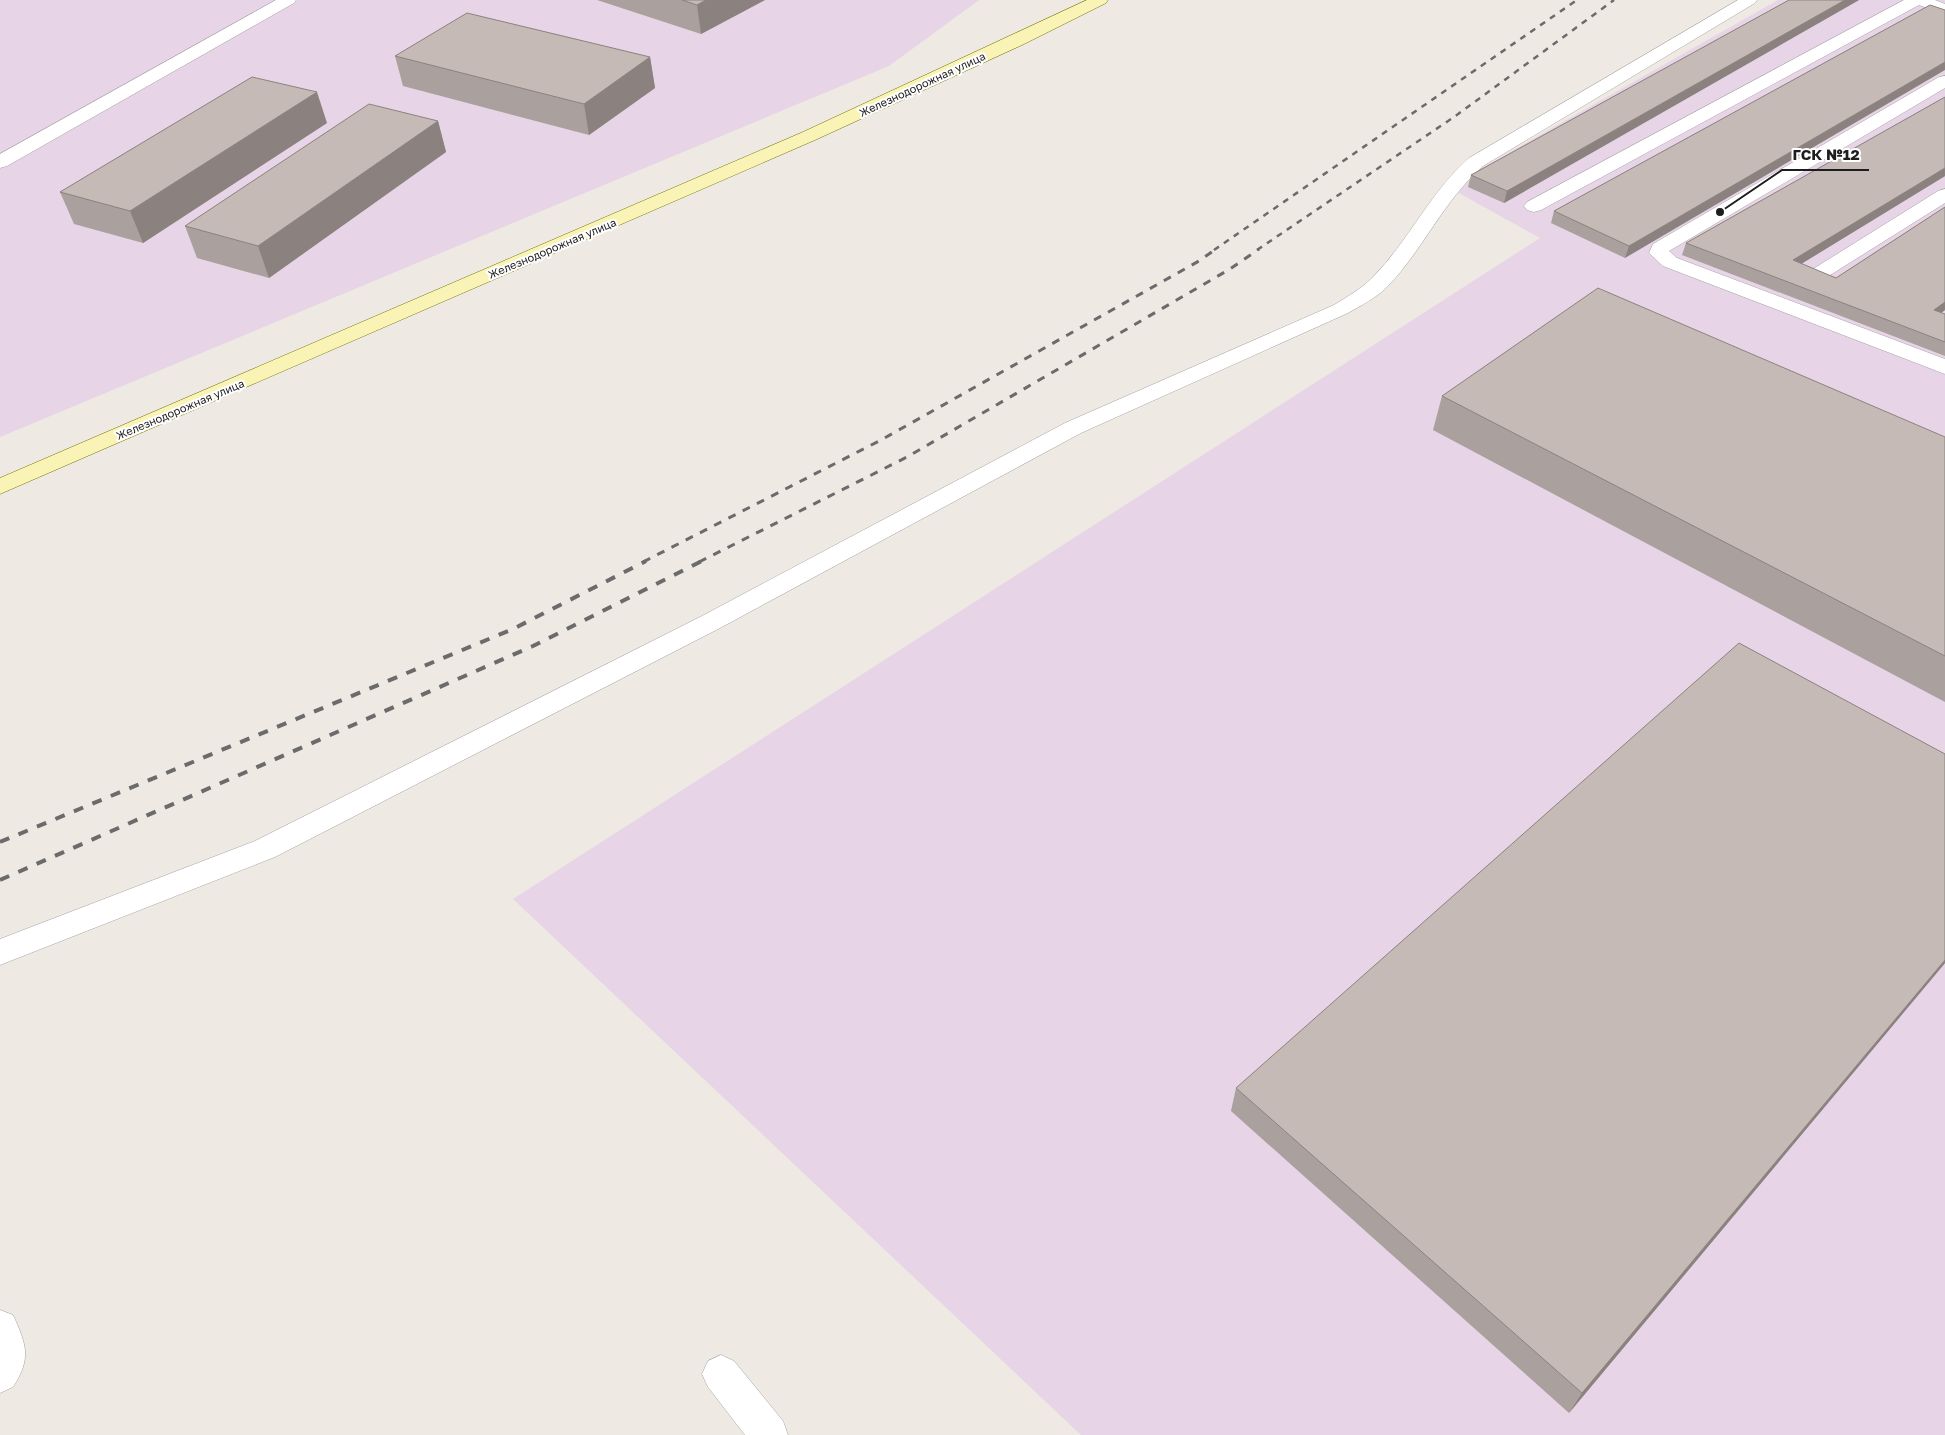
<svg xmlns="http://www.w3.org/2000/svg" width="1945" height="1435" font-family="'Golos Text',sans-serif">
	<rect width="100%" height="100%" fill="#eee9e3"/>
	<g fill="#e7d4e6">
		<polygon points="0,0 979,0 889,66 0,437"/>
		<polygon points="1778,0 1945,0 1945,1435 1081,1435 513,899 1540,238 1448,187"/>
	</g>
	<g fill="none" stroke-linecap="round" stroke-linejoin="round">
		<g stroke="#a4a4a4" stroke-width="1">
			<g id="lane">
				<polygon points="276,0 296,0 294,3 7,166 0,168 0,154"/>
				<path d="M1738,0H1757L1755,3L1483,166C1443,201 1423,250 1387,287C1376,298 1362,305 1348,313L1081,433L720,628L275,857L0,965V939L255,841L702,616L1065,423L1334,305C1347,297 1361,289 1372,278C1409,241 1430,192 1469,158Z"/>
				<polygon points="1904,0 1935,0 1945,4 1945,14 1919,5 1541,210 1534,212 1527,210 1524,206 1527,202"/>
				<polygon points="1945,76 1945,88 1669,251 1677,258 1945,359 1945,374 1663,266 1649,253 1653,244 1939,77"/>
				<polygon points="1945,189 1945,203 1827,277 1820,279 1813,277 1810,273 1813,269 1938,191"/>
				<path d="M0,1310L13,1315C26,1344 32,1358 13,1387L0,1393Z"/>
				<polygon points="721,1355 734,1361 783,1421 788,1435 745,1435 708,1387 702,1374 708,1361"/>
			</g>
		</g>
		<g stroke="#737104" stroke-width="1">
			<polygon id="secondary" points="1087,0 1108,0 1106,3 1022,45 815,140 0,494 0,478 803,132"/>
		</g>
		<use href="#lane" fill="#fff" fill-rule="evenodd"/>
		<use href="#secondary" fill="#f9f4b5" fill-rule="evenodd"/>
		<g stroke="#6b6b6b" stroke-width="2.5" stroke-dasharray="6 6" stroke-linecap="butt">
			<polyline points="1214,250 1577,0"/>
			<polyline points="1257,250 1454,117 1614,0"/>
		</g>
		<g stroke="#6b6b6b" stroke-width="3" stroke-dasharray="8 8" stroke-linecap="butt">
			<polyline points="643,562 881,440 1199,261 1216,249"/>
			<polyline points="699,562 907,457 1230,269 1259,249"/>
		</g>
		<g stroke="#6b6b6b" stroke-width="4" stroke-dasharray="10 10" stroke-linecap="butt">
			<polyline points="0,842 513,629 646,561"/>
			<polyline points="0,880 533,646 702,561"/>
		</g>
	</g>
	<g fill="#aaa09d">
		<polygon points="597,0 765,0 701,34"/>
		<polygon points="1789,0 1859,0 1504,203 1468,187 1471,175"/>
		<polygon points="1930,5 1625,258 1551,223 1554,211"/>
		<polygon points="395,56 650,57 655,88 589,135 403,86"/>
		<polygon points="1945,97 1945,176 1801,264 1836,278 1945,207 1945,310 1941,313 1945,314 1945,356 1682,255 1686,243"/>
		<polygon points="438,121 446,152 269,278 197,258 185,226"/>
		<polygon points="327,123 143,243 74,224 60,192"/>
		<polygon points="1442,396 1945,437 1945,702 1433,430"/>
		<polygon points="1945,963 1569,1413 1231,1111 1236,1088"/>
	</g>
	<g fill="#8b827f">
		<polygon points="706,0 765,0 701,34 697,5"/>
		<polygon points="1845,0 1859,0 1504,203 1507,191"/>
		<polygon points="650,57 655,88 589,135 584,104"/>
		<polygon points="1945,62 1945,70 1625,258 1629,246"/>
		<polygon points="317,92 327,123 143,243 130,211"/>
		<polygon points="438,121 446,152 269,278 258,246"/>
		<polygon points="1945,168 1945,176 1788,272 1793,260"/>
		<polygon points="1945,302 1945,310 1929,322 1934,310"/>
		<polygon points="1945,960 1945,963 1569,1413 1582,1393"/>
	</g>
	<g fill="#c6bab6" stroke="#8b827f">
		<polygon points="682,0 706,0 697,5"/>
		<polygon points="1789,0 1845,0 1507,191 1471,175"/>
		<polygon points="1930,5 1945,10 1945,62 1629,246 1554,211"/>
		<polygon points="467,13 650,57 584,104 395,56"/>
		<polygon points="252,77 317,92 130,211 60,192"/>
		<polygon points="1945,97 1945,168 1793,260 1836,278 1945,207 1945,302 1934,310 1945,314 1945,342 1686,243"/>
		<polygon points="369,104 438,121 258,246 185,226"/>
		<polygon points="1598,288 1945,437 1945,656 1442,396"/>
		<polygon points="1739,643 1945,754 1945,960 1582,1393 1236,1088"/>
	</g>
	<g text-anchor="middle" dominant-baseline="central" stroke-width="4" stroke-linejoin="round" paint-order="stroke">
		<g font-size="11" fill="#1d1d1d" stroke="#fff">
			<text transform="translate(922 84) rotate(-25)">Железнодорожная улица</text>
			<text transform="translate(552 248) rotate(-23)">Железнодорожная улица</text>
			<text transform="translate(180 409) rotate(-23)">Железнодорожная улица</text>
		</g>
	</g>
	<path fill="none" stroke="#1d1d1d" stroke-width="2" d="M1720 212L1782 170H1869"/>
	<circle fill="#1d1d1d" stroke="#fff" stroke-width="2" cx="1720" cy="212" r="5"/>
	<g font-size="15" text-anchor="middle" font-weight="bold" fill="#1d1d1d" stroke="#fff" stroke-width="4" stroke-linejoin="round" paint-order="stroke">
		<text x="1826" y="160">ГСК №12</text>
	</g>
</svg>
